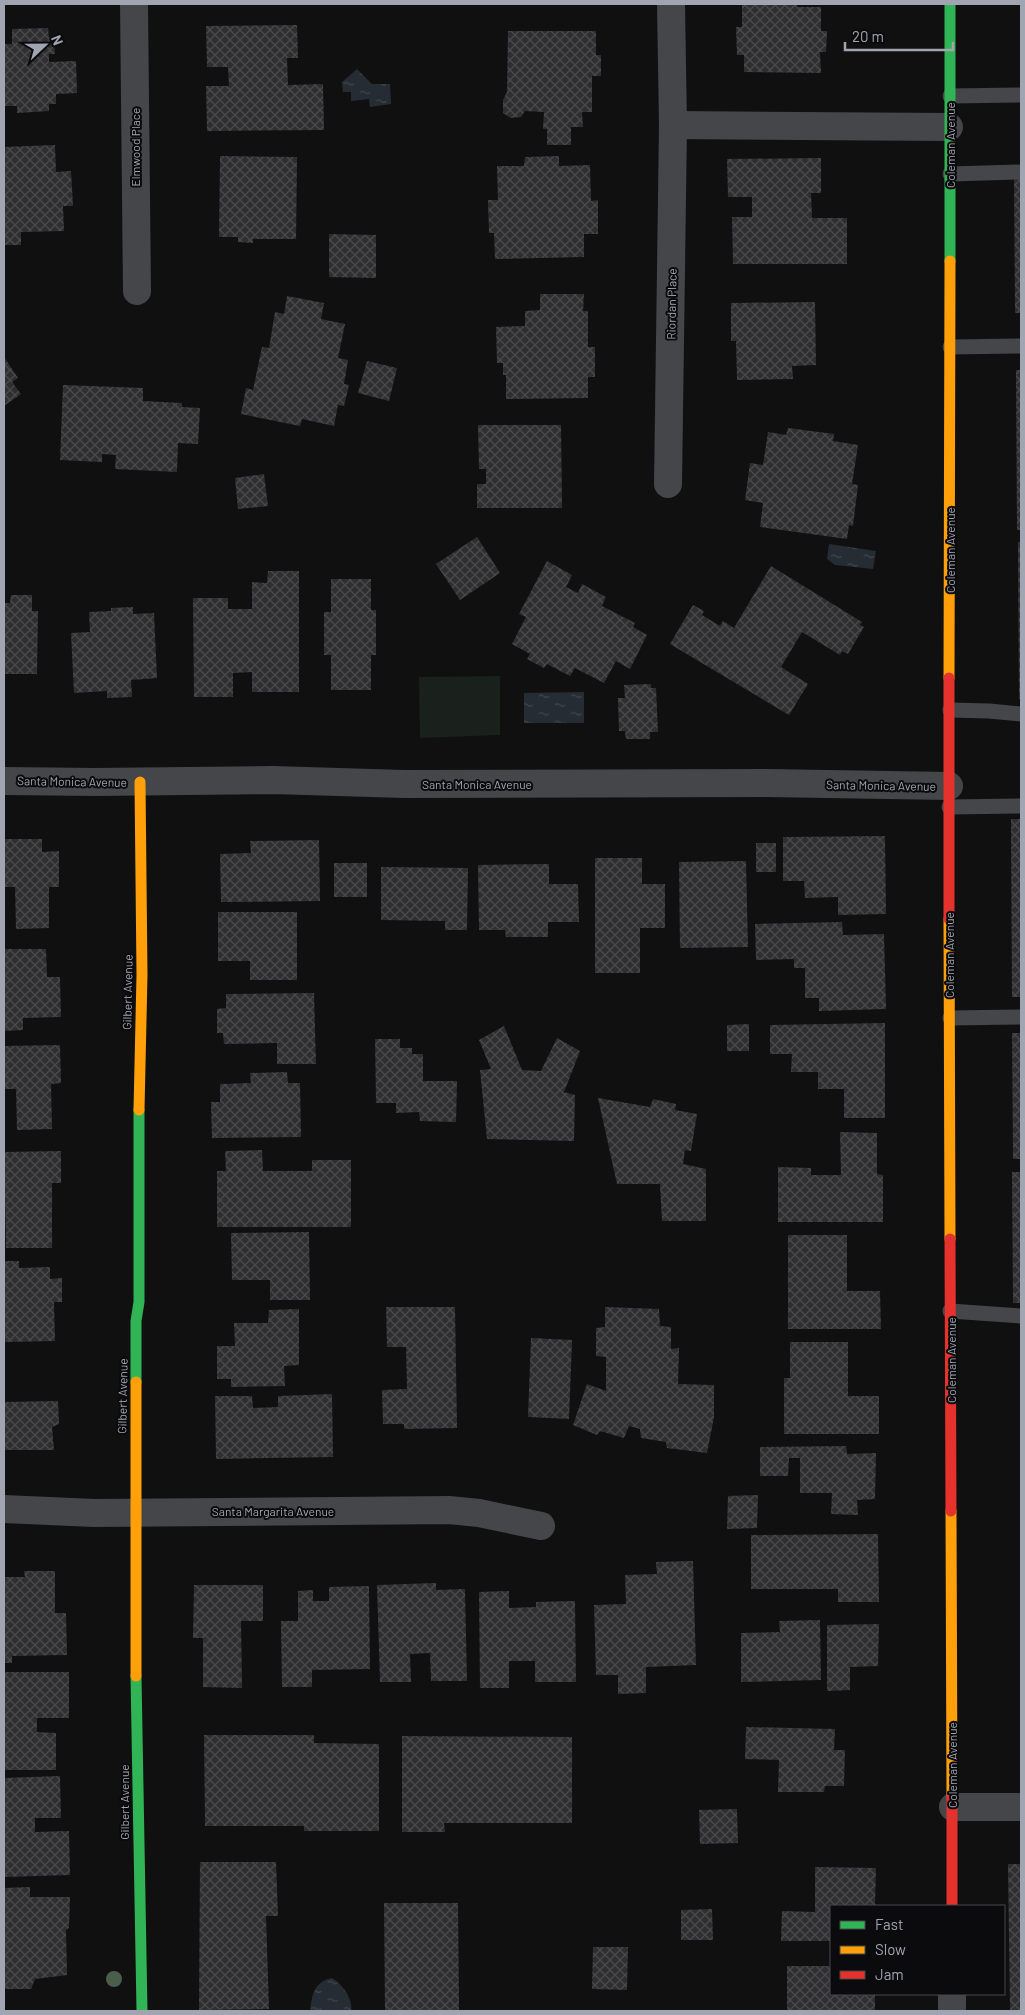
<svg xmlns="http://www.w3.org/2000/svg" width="1025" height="2015" font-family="Barlow,sans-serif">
	<defs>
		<pattern id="water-ripples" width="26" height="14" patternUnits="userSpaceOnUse" patternTransform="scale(1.25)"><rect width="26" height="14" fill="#262c33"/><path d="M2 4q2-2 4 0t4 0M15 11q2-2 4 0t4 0" fill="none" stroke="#42484e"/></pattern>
		<pattern id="building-cross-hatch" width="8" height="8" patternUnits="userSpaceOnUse" patternTransform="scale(1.25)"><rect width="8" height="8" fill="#2f2f31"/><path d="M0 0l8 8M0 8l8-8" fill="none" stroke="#4a4a4c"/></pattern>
	</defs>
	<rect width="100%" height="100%" fill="#101010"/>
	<polygon fill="#1a201b" points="500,676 500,735 420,738 419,677"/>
	<g fill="url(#water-ripples)">
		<polygon points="357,69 372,84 390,84 391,104 370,107 369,99 351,101 351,92 343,92 342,82"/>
		<polygon points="829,544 876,551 873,569 835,565 827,559"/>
		<polygon points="584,692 584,723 524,723 524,693"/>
		<path d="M332,1978C342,1984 353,1998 351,2011H310C312,1994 314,1982 332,1978Z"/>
	</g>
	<g fill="url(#building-cross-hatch)">
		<polygon points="742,4 797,4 797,7 821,7 821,31 827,31 826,52 820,52 821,73 744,72 744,55 737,55 736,27 742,27"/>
		<polygon points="297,25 298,58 287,58 288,85 323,84 324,130 207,131 206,86 229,86 228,67 207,67 206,26"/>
		<polygon points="48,28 49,37 54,37 55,54 49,54 49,62 76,61 77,93 56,94 56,104 49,104 49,111 17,113 17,106 4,106 4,44 12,44 12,29"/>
		<polygon points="508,31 596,31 596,55 601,55 601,76 592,76 592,112 582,112 583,127 571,127 571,145 547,145 547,129 543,129 544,112 525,111 521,117 511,118 503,113 503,100 507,92"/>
		<polygon points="55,145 56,172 71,171 73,206 63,206 64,231 21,232 21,245 4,245 4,147"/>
		<polygon points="220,156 297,157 296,239 253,239 253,243 238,242 238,237 219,237"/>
		<polygon points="559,156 559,166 590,165 591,201 598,200 598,234 584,234 584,257 495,259 494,233 489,233 488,200 498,200 497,166 524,166 525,157"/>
		<polygon points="821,158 821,193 811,193 812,218 847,218 847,264 733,264 732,217 752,217 752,197 728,197 727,159"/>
		<polygon points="1014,178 1021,178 1021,313 1015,313"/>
		<polygon points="329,234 376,235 376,278 329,277"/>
		<polygon points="540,294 584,294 583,311 588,311 588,347 595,347 595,377 588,377 588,398 506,399 506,375 503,375 503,363 497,363 496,327 525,326 525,311 540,310"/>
		<polygon points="287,296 324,303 321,319 345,324 338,358 348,360 344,384 349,385 344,406 338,405 334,426 302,419 300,426 241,414 246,388 253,390 262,347 269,348 275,312 284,314"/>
		<polygon points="815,302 816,365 792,366 793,379 737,380 736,341 731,341 731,303"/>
		<polygon points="4,357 18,378 12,382 21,394 4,406"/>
		<polygon points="367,361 397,368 389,401 358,393"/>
		<polygon points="1016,370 1021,370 1021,530 1017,530"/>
		<polygon points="63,385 143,388 143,401 182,403 182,407 200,408 198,444 178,443 177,472 115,469 116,455 102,454 102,462 60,460"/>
		<polygon points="478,425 561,425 562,508 477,508 477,484 486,484 486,469 479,469"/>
		<polygon points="788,428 834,434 833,441 858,445 852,484 858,485 853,526 849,525 847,539 760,527 763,503 745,500 750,463 763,465 768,432 786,435"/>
		<polygon points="264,474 268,506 238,509 235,478"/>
		<polygon points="477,537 500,573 460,600 436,564"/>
		<polygon points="1018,542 1021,542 1021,699 1019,699"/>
		<polygon points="547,561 572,575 566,587 578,593 582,584 606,597 602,606 635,623 633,627 647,635 630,669 616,661 604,683 575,668 570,676 547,664 544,668 527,659 530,654 512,644 526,617 519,614"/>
		<polygon points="771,566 862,622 860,625 864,627 848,654 842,651 840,655 802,632 781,667 808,684 789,715 670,644 693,605 704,611 702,615 720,626 723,621 734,628"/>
		<polygon points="268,571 299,571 299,692 252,692 252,672 233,673 233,697 194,697 193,598 228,598 228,609 252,609 252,582 267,583"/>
		<polygon points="331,579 371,579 371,610 376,610 376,655 371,655 371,690 331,690 331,655 324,655 324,612 331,612"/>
		<polygon points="11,595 32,595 32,611 38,611 37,674 4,674 4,603 10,603"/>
		<polygon points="133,607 133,614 154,613 157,678 131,680 132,697 107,698 107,691 74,693 71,633 90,632 89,612 111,611 111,608"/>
		<polygon points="651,684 651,688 656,688 658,732 650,732 650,739 626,739 625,731 619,731 618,698 625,698 624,685"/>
		<polygon points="1011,819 1021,819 1021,997 1012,997"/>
		<polygon points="885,836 886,914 838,915 838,897 805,898 804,881 783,881 783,837"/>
		<polygon points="4,839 42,839 42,852 59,851 59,887 49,887 49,928 16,929 15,887 4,887"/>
		<polygon points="319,840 320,901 221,902 220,854 251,853 250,841"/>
		<rect x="756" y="843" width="20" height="29"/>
		<polygon points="595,858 642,858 642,884 665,884 665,928 640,928 640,973 595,973"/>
		<polygon points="746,861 748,947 680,948 679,862"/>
		<rect x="334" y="863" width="33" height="34"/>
		<polygon points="549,864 549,884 578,884 579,922 548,922 548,937 506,937 505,930 479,930 478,865"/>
		<polygon points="381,867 468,868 467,930 445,930 445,921 381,920"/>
		<polygon points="218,912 297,912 297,980 250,980 250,961 218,961"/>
		<polygon points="842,922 843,935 884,934 886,1009 819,1011 819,998 805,998 805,968 794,968 794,959 756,960 755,924"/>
		<polygon points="4,949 46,949 47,977 60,977 61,1017 23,1018 23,1030 4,1031"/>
		<polygon points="314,993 316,1064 277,1064 277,1043 224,1044 223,1033 217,1033 217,1009 226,1008 226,994"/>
		<polygon points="885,1023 885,1118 844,1118 844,1089 818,1089 818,1072 791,1072 792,1054 770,1054 770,1025"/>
		<polygon points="749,1024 749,1051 727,1051 727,1025"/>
		<polygon points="504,1026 522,1070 541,1071 557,1038 580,1051 564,1092 575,1095 574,1141 487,1139 480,1070 491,1069 479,1040"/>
		<polygon points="1012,1033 1021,1033 1021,1159 1013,1159"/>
		<polygon points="375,1039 400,1039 400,1048 412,1048 412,1054 423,1054 423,1081 457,1081 456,1122 420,1121 419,1112 396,1113 396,1103 376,1103"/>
		<polygon points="60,1045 61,1083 51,1084 52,1129 17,1130 16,1089 4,1089 4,1046"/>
		<polygon points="287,1072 288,1083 300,1083 301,1137 212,1138 211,1102 220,1102 220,1084 251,1083 250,1073"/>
		<polygon points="598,1098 650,1107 653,1099 676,1104 675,1110 697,1114 691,1151 685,1150 683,1164 706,1169 706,1221 662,1221 660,1184 617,1184"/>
		<polygon points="840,1132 877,1133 877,1174 883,1175 883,1222 778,1222 778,1167 811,1168 811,1175 841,1175"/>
		<polygon points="262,1150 263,1171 312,1171 312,1160 351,1160 351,1227 217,1227 217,1171 226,1171 225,1151"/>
		<polygon points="61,1151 61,1183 52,1183 52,1248 6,1248 4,1152"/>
		<polygon points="1012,1172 1021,1172 1021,1303 1013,1303"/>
		<polygon points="309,1232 310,1300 270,1300 270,1280 232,1280 231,1233"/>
		<polygon points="788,1235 847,1235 847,1291 880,1291 881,1329 788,1329"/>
		<polygon points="4,1261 19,1261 19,1268 50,1267 50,1279 62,1278 62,1302 54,1302 55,1341 4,1342"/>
		<polygon points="386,1307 455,1307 457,1428 404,1429 404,1424 383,1424 382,1390 407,1389 406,1347 387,1347"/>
		<polygon points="605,1307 659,1309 660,1326 671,1327 671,1349 679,1348 678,1384 714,1385 714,1417 707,1453 667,1448 666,1442 641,1438 640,1429 629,1426 624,1438 600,1431 597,1435 573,1425 587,1384 606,1391 606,1357 596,1356 596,1328 605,1327"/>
		<polygon points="299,1309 299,1365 284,1366 285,1386 231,1387 231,1379 217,1379 217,1346 235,1346 234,1323 268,1323 269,1310"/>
		<polygon points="531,1338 572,1340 569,1419 528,1417"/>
		<polygon points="790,1342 848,1342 848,1396 879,1396 879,1434 784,1434 784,1378 790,1378"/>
		<polygon points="332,1394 333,1457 216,1459 215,1396 252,1396 253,1408 278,1407 278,1396"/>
		<polygon points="58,1401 59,1424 52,1427 54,1450 4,1450 4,1402"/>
		<polygon points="846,1446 847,1454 876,1453 875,1499 857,1500 858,1515 831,1514 832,1493 800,1493 800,1458 789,1458 788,1476 760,1476 760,1447"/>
		<polygon points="758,1495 757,1528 727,1529 728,1496"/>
		<polygon points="878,1534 879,1602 838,1602 838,1589 751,1589 751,1535"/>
		<polygon points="693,1561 696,1665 646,1667 646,1693 618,1694 618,1675 596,1675 594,1605 626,1604 625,1575 657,1574 656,1562"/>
		<polygon points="24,1571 55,1571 55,1613 66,1613 67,1655 12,1656 12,1663 4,1663 4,1577 25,1577"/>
		<polygon points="436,1583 436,1590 465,1589 467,1681 431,1681 430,1653 410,1654 411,1682 380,1682 377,1585"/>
		<polygon points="194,1585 263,1585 263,1621 241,1621 242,1688 203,1687 203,1638 193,1638"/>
		<polygon points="369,1586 370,1669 312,1670 312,1687 282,1687 281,1621 298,1621 298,1591 313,1590 313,1601 329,1601 329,1587"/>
		<polygon points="509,1591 509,1608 536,1607 536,1602 575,1601 576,1682 535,1682 535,1661 509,1661 509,1688 480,1688 479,1592"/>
		<polygon points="820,1620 821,1680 741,1682 741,1633 780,1632 779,1621"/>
		<polygon points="879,1624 878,1666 850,1667 850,1690 827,1691 827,1625"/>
		<polygon points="4,1672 69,1672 69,1718 37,1718 37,1732 56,1733 56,1770 4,1770"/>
		<polygon points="746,1727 835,1729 834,1750 845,1750 844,1786 825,1786 824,1792 778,1792 779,1760 745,1759"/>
		<polygon points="204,1735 314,1735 314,1743 379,1744 379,1831 304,1831 304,1826 205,1826"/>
		<polygon points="402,1736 572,1737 572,1823 444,1823 445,1832 402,1832"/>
		<polygon points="60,1776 61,1818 35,1818 35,1832 69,1831 70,1875 4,1877 4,1778"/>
		<polygon points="737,1809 738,1843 700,1844 699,1810"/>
		<polygon points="200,1862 276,1862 278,1916 266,1916 269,2009 199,2010"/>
		<polygon points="1008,1864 1021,1864 1021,2011 1010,2011"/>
		<polygon points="815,1867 876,1868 875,1906 831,1906 831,1941 781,1941 782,1911 815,1912"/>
		<polygon points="30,1887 30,1897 70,1897 69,1928 66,1930 67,1975 35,1979 31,1989 4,1989 4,1888"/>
		<polygon points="384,1903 458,1903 459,2011 385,2011"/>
		<polygon points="712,1909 713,1940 681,1940 681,1910"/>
		<polygon points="593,1947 628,1947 627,1990 592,1989"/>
		<polygon points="787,1966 831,1966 831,1994 875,1994 875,2011 787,2011"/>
	</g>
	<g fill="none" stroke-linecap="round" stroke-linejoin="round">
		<g stroke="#454649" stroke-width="15">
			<polyline points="950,96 1021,95"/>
			<polyline points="950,174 1021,172"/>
			<polyline points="950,347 1021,346"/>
			<polyline points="950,710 989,711 1021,714"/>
			<polyline points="949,807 1021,806"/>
			<polyline points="950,1018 1021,1017"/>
			<polyline points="950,1311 1021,1316"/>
		</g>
		<g stroke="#454649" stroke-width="28">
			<polyline points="134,4 137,291"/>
			<polyline points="673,125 949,127"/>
			<polyline points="668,484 673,125 671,4"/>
			<polyline points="4,781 95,782 273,780 404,784 767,783 949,786"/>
			<polyline points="4,1509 94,1513 449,1510 479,1513 541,1526"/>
			<polyline points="953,1807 1021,1807"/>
			<polyline points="952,2011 952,1994"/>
		</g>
		<g stroke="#30b455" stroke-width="11">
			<polyline points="950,261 950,4"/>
			<polyline points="136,1382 136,1321 139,1302 139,1110"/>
			<polyline points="136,1676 142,2011"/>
		</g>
		<g stroke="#ff9f0a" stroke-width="11">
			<polyline points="949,678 950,261"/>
			<polyline points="949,919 950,1239"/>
			<polyline points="139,1110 142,975 140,782"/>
			<polyline points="136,1382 136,1676"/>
			<polyline points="951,1511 952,1796"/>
		</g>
		<g stroke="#e5322d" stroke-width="11">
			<polyline points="949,919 949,678"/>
			<polyline points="950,1239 951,1511"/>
			<polyline points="952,1796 952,1906"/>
		</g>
	</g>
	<circle fill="#495e4b" cx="114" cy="1979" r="8"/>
	<g text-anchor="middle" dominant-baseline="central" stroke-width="4" stroke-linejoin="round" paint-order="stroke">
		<g font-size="12" fill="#a1a5b1" stroke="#0b0a0c">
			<text transform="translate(950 145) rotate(-90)">Coleman Avenue</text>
			<text transform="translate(135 147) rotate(-90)">Elmwood Place</text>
			<text transform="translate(671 304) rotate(-89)">Riordan Place</text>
			<text transform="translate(950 550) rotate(-90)">Coleman Avenue</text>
			<text transform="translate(72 781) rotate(1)">Santa Monica Avenue</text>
			<text x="477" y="784">Santa Monica Avenue</text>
			<text transform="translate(881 785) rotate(1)">Santa Monica Avenue</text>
			<text transform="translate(949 955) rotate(-90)">Coleman Avenue</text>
			<text transform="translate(127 992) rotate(-89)">Gilbert Avenue</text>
			<text transform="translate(951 1360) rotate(-90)">Coleman Avenue</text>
			<text transform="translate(122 1396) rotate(-89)">Gilbert Avenue</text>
			<text x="273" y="1511">Santa Margarita Avenue</text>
			<text transform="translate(952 1765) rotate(-90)">Coleman Avenue</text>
			<text transform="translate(124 1802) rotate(-90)">Gilbert Avenue</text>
		</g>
	</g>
	<rect width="1025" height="2015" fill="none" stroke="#a1a5b1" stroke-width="10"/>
	<rect x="830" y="1905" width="175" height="90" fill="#0b0a0c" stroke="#47484e"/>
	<rect x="840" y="1921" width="25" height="8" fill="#30b455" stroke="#47484e"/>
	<text x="875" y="1930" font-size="15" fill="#a1a5b1">Fast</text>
	<rect x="840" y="1946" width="25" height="8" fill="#ff9f0a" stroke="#47484e"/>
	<text x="875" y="1955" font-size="15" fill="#a1a5b1">Slow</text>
	<rect x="840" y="1971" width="25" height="8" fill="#e5322d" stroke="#47484e"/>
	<text x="875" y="1980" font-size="15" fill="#a1a5b1">Jam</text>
	<g transform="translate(45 45) rotate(68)" stroke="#0b0a0c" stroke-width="4" paint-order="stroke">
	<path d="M0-4L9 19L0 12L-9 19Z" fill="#a1a5b1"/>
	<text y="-8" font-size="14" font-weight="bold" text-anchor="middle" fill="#a1a5b1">N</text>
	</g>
	<path d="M845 42v8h108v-8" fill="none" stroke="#a1a5b1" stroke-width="2.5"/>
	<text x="852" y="42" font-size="15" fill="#a1a5b1" stroke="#0b0a0c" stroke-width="4" paint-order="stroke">20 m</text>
</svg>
